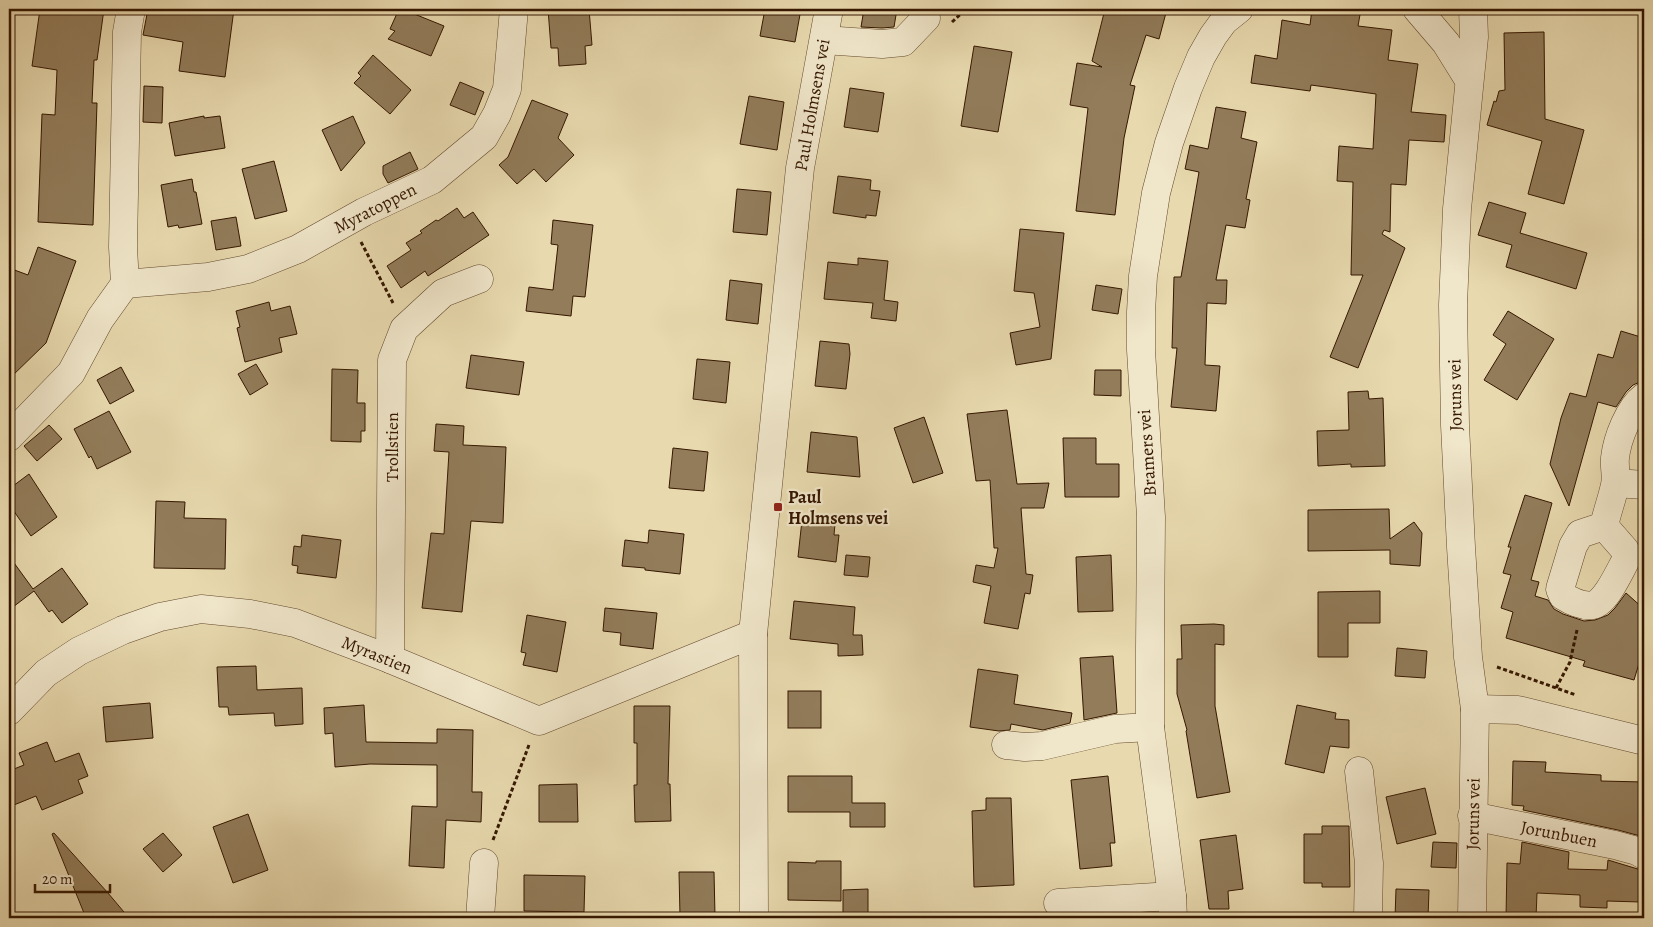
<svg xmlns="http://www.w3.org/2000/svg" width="1653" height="927" font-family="Alegreya,serif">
	<rect width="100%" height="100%" fill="#e8d9ae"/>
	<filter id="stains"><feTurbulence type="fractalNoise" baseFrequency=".004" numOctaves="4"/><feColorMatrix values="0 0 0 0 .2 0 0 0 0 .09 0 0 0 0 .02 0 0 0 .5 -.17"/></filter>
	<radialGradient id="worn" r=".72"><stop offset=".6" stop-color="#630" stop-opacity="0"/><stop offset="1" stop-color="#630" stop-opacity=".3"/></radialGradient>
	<g fill="#927c5a" stroke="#351700">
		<polygon points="40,9 104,9 97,60 94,60 92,103 97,103 93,225 38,222 42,114 55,115 57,70 32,66"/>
		<polygon points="148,9 234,9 225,77 179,71 183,42 143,35"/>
		<polygon points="399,9 402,9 444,26 431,56 388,39 395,31 390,29"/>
		<polygon points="548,9 589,9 592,45 585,46 586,64 559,66 558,48 551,48"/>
		<polygon points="765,9 801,9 795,42 760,36"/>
		<polygon points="864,9 897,9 894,27 882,28 861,27"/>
		<polygon points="1105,9 1167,9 1159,39 1146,35 1130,85 1135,86 1124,138 1115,215 1076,211 1088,108 1070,105 1077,63 1102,67 1092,61"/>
		<polygon points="1312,9 1361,9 1358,26 1392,30 1388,60 1418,64 1411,112 1446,115 1444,142 1409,140 1406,185 1391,184 1390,232 1384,230 1382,234 1405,248 1358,368 1330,357 1363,275 1351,275 1353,182 1337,181 1339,146 1373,149 1376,94 1311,85 1310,91 1251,83 1255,55 1277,59 1282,20 1310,25"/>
		<polygon points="1544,32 1545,119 1584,130 1564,204 1528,194 1542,141 1487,125 1494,101 1496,102 1499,91 1505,90 1504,33"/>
		<polygon points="974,46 1012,52 998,132 961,126"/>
		<polygon points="373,55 411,90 390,114 354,83 361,76 358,73"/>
		<polygon points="460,82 484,92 475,115 450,105"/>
		<polygon points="144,86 163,87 162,123 143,122"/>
		<polygon points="850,88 884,93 878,132 844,127"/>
		<polygon points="749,96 784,102 777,150 740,144"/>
		<polygon points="532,100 568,114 558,138 574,155 546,182 534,169 517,184 499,165 508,157"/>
		<polygon points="1216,107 1246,112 1241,138 1257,142 1246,199 1250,200 1245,228 1226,225 1216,280 1227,280 1226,304 1207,303 1205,365 1220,366 1216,411 1171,407 1177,348 1172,348 1174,277 1181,277 1199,172 1185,169 1190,145 1208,149"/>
		<polygon points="204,116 204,118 220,116 225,148 175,156 169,123"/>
		<polygon points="353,116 365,143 341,171 322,130"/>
		<polygon points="410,152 418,169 388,183 383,174 383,166"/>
		<polygon points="274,161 287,211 255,219 242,169"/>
		<polygon points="838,176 871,180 870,190 880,191 876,216 866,215 866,218 833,213"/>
		<polygon points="192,179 194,192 196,192 202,224 179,228 178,225 168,227 161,185"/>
		<polygon points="737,189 771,192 767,235 733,232"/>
		<polygon points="1489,202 1526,213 1520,233 1587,253 1576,289 1506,267 1512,245 1478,235"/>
		<polygon points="457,208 464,218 473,212 489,235 428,276 425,271 401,288 387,266 411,250 406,243 422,233 420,231 436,220 438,221"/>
		<polygon points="236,217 241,246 216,250 211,221"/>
		<polygon points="553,220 593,225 585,297 573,296 571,316 526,311 529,287 553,290 558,245 551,244"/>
		<polygon points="1020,229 1064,233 1051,359 1016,365 1010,333 1040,327 1034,293 1014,291"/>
		<polygon points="38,247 76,261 46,343 9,379 9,268 28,275"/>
		<polygon points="858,258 888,261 884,300 898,302 896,321 871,318 873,303 824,299 828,262 858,265"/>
		<polygon points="730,280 762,284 758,324 726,320"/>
		<polygon points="1096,285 1122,289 1118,314 1092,310"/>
		<polygon points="269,302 271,311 290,306 297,334 279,338 282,352 245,362 237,328 240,327 236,311"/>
		<polygon points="1508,311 1554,339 1517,400 1484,380 1506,344 1493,335"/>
		<polygon points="1621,331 1644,338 1644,382 1640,382 1633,385 1626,392 1616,407 1598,402 1569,506 1550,464 1561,418 1570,393 1586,397 1598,354 1613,358"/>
		<polygon points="820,341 849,344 850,354 846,389 815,386"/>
		<polygon points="471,355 524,362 519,395 466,388"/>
		<polygon points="697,359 730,362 726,403 693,399"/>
		<polygon points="256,364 268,384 250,395 238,374"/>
		<polygon points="121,367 134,391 110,404 97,380"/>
		<polygon points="332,369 358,370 357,403 365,403 365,431 361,431 361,442 331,441"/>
		<polygon points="1095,370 1121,370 1121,396 1094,395"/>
		<polygon points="1368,391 1369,399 1383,398 1385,466 1351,467 1351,464 1318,466 1317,431 1349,430 1348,392"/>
		<polygon points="1007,410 1017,484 1049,483 1044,508 1021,508 1026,574 1033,575 1030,594 1025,593 1018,629 984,623 991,586 973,582 976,565 994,568 998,548 994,548 990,480 976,481 967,414"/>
		<polygon points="109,411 131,452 97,469 91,456 89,458 74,429"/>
		<polygon points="924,417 943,473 913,483 894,428"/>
		<polygon points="436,424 464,426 463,445 506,447 503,523 471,521 462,612 422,608 431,533 444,534 449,452 434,451"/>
		<polygon points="49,425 62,439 37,461 24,446"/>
		<polygon points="811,432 857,437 860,477 807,472"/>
		<polygon points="1063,438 1096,438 1096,464 1119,464 1119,497 1065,497"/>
		<polygon points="673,448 708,452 704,491 669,488"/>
		<polygon points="29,474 57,517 31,536 9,504 9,489"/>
		<polygon points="1525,495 1552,503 1531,580 1539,582 1535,596 1548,600 1554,609 1563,614 1584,621 1595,620 1608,615 1615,608 1626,593 1644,609 1644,647 1634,680 1583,666 1585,661 1506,638 1513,612 1501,608 1511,575 1503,573 1511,547 1508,547"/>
		<polygon points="156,501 185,502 184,518 226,519 225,569 154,568"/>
		<polygon points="1389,509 1390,539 1414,522 1422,533 1420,566 1390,564 1390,550 1308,551 1308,510"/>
		<polygon points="802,520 835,524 834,535 839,535 836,562 798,557"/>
		<polygon points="649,530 684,534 680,574 645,570 645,568 622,566 625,540 648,543"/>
		<polygon points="302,535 341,540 336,578 297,573 298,566 292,565 294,546 301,547"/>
		<polygon points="846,555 870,557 868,577 844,575"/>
		<polygon points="1111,555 1113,611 1078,612 1076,557"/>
		<polygon points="9,556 33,589 62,568 88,604 62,623 52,610 49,612 34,591 9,610"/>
		<polygon points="1380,591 1380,623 1348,623 1348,657 1318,657 1318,592"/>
		<polygon points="794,601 855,607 853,635 862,635 863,655 838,656 838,644 790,639"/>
		<polygon points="605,608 657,613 653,649 620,645 621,633 603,631"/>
		<polygon points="527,615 566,622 557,672 523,665 526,653 521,652"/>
		<polygon points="1214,624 1224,625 1224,645 1215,644 1215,706 1230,792 1197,798 1186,731 1187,730 1177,694 1177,659 1182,659 1181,625"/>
		<polygon points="1397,648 1427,651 1425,678 1395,676"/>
		<polygon points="1113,656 1117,713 1084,720 1080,658"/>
		<polygon points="256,666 257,690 302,688 303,724 275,726 274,713 229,715 228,707 219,707 217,667"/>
		<polygon points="978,669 1018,675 1014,704 1072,713 1070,723 1043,730 1011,724 1010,730 999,731 970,727"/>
		<rect x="788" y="691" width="33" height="37"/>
		<polygon points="150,703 153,738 106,742 103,707"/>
		<polygon points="364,705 366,742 437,743 437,729 473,730 472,792 482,792 481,822 446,820 444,868 409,866 412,806 437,807 437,765 370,764 335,767 333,733 325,734 324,708"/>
		<polygon points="1297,705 1336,713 1335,719 1349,720 1349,748 1330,746 1324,773 1285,764"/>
		<polygon points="634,706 670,706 668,784 670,784 671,821 635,822 634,785 637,785 637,743 634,743"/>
		<polygon points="47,742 55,762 79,753 88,776 78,780 83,793 42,810 36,796 9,807 9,771 24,765 19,753"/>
		<polygon points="1513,761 1546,762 1545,772 1601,775 1601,781 1644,782 1644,837 1618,830 1523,810 1524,806 1512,805"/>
		<polygon points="788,776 852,776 852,803 885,803 885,827 850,827 850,812 788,812"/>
		<polygon points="1108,776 1115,843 1110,843 1112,866 1080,869 1071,780"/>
		<polygon points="577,784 578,822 539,822 539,785"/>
		<polygon points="1425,788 1436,834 1397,844 1386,797"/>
		<polygon points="986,798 1011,798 1014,885 974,887 972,811 986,810"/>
		<polygon points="248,814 268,870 233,883 213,827"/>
		<polygon points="1322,826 1349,826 1350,887 1322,887 1322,883 1304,883 1304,834 1322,834"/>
		<polygon points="54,833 108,893 129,918 86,918 52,834"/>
		<polygon points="163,833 182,855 163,872 143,849"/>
		<polygon points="1236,835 1243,889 1228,891 1229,909 1209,909 1200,840"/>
		<polygon points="1433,842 1457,843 1456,868 1431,867"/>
		<polygon points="1522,842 1569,852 1568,869 1607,870 1608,860 1641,870 1640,902 1607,901 1607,908 1580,907 1580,895 1537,893 1536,918 1506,918 1507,863 1520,864"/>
		<polygon points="816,861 841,861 841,901 788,900 788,862 816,863"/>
		<polygon points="679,872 714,872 715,916 680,916"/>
		<polygon points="524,875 585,876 584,912 524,911"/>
		<polygon points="868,889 868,916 843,916 843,890"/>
		<polygon points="1396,889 1429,890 1428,918 1395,918"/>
	</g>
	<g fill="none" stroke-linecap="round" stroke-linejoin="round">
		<g stroke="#62482c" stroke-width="29">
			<g id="minor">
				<polyline points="1417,9 1446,43 1469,80"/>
				<polyline points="1473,9 1474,37 1457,209 1453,305 1455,425 1461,547 1468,657 1475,709"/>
				<polyline points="824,40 882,44 903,42 926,18"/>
				<polyline points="125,284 123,247 127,32 131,9"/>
				<polyline points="9,437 71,373 100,319 125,284 208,277 248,269 298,249 364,212 432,180 484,137 497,114 507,89 514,9"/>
				<polyline points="1616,483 1644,485"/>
				<path d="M1604,526L1625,550L1627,558C1620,570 1606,603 1593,605C1582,607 1571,601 1563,596L1560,589L1573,546L1580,534Z"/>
				<path d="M1604,526C1607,512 1612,499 1615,485C1617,476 1614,467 1615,458C1617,439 1629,408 1644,397"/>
				<polyline points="390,659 392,360 404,329 443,293 479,279"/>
				<polyline points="9,711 46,673 79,651 123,630 160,617 201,609 250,614 295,623 390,659 539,721 753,634"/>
				<polyline points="1006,745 1025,747 1042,746 1115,729 1150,727"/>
				<polyline points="1359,771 1369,863 1368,918"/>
				<polyline points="1472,816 1615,845 1637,851 1644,855"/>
				<polyline points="1058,903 1172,896"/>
				<polyline points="480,918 484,863"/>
				<polyline points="754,918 753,634 800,168 829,9"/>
				<polyline points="1173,918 1172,896 1150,727 1150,648 1151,517 1141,350 1141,312 1143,276 1156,193 1169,143 1188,88 1201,57 1213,36 1224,21 1239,9"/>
				<polyline points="1472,918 1475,709 1518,710 1644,741"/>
			</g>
		</g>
		<g stroke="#351700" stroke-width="3" stroke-dasharray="4 2.5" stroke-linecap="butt">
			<polyline points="952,22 966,9"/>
			<polyline points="361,242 393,303"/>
			<polyline points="1497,667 1576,695"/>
			<polyline points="1556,688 1570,662 1577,630"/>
			<polyline points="493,840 529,745"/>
		</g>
		<use href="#minor" stroke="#f0e6ca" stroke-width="28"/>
	</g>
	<rect fill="#8f2418" stroke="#f0e6ca" stroke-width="2" x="773" y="502" width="10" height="10" rx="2.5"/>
	<g text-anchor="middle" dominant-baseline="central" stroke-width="4.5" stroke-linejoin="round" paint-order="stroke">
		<g font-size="18" fill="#351700" stroke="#f0e6ca">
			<text transform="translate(812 105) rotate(-80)">Paul Holmsens vei</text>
			<text transform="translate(375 208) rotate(-27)">Myratoppen</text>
			<text transform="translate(1455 395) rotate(-91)">Joruns vei</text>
			<text transform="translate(392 447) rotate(-90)">Trollstien</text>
			<text transform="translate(1147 453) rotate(-94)">Bramers vei</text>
			<text transform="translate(377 655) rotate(22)">Myrastien</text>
			<text transform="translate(1473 814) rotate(-89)">Joruns vei</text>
			<text transform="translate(1559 834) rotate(11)">Jorunbuen</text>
		</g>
		<g font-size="18" font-weight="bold" fill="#351700" stroke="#f0e6ca" text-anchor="start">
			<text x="788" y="497">Paul<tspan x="788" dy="21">Holmsens vei</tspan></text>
		</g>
	</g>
	<rect width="1653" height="927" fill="none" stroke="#e8d9ae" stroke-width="30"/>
	<rect x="10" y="10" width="1633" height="907" fill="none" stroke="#351700" stroke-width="2.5"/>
	<rect x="15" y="15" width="1623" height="897" fill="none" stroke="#351700"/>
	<path d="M35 884v8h75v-8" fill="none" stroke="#351700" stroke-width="2.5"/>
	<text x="42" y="884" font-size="15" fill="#351700" stroke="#f0e6ca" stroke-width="4" paint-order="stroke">20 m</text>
	<rect width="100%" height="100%" filter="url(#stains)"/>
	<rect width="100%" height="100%" fill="url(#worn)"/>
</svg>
